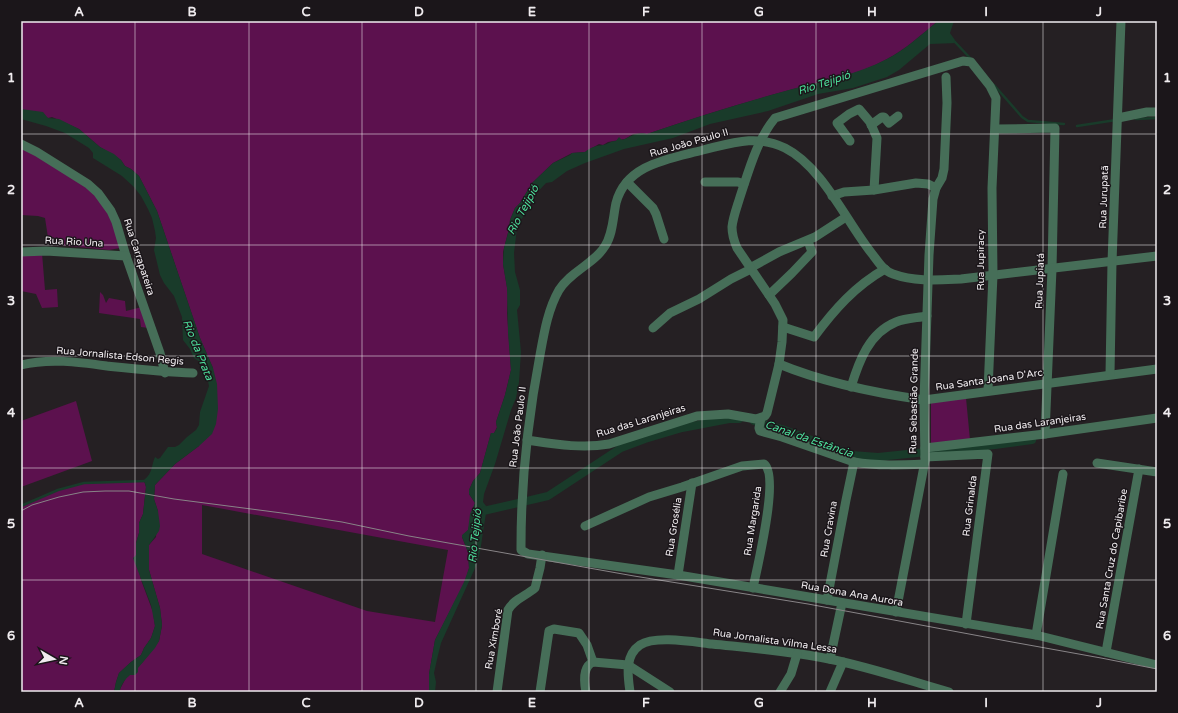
<svg xmlns="http://www.w3.org/2000/svg" width="1178" height="713" font-family="'Varela Round',sans-serif">
	<rect width="100%" height="100%" fill="#252023"/>
	<g fill="#5c114e" fill-rule="evenodd">
		<path d="M21,21H938C922,34 905,50 887,59C856,76 819,82 786,91C739,104 693,118 647,134L642,133L633,134L625,139L608,142L603,145L599,144L585,152L572,153L553,163L532,183L520,203L515,208L510,220L509,229L503,252V264L508,293L507,313L511,370L505,395L496,422L497,427L494,433H491L480,473L473,481L469,490V494L475,503L468,530L462,537L468,552L469,568L465,582L435,640L429,674V692H120V689L126,678L142,663L159,641L161,631L162,625L160,608L149,570V545L156,537L158,511L154,499L155,485L175,464L199,446L213,368L200,338L157,211L139,176L131,169L125,166L121,160L100,147L79,129L52,117L48,118L21,109ZM202,505L448,550L435,622L367,611L202,554Z"/>
		<polygon points="24,147 92,190 114,222 120,248 109,250 49,244 45,218 38,216 21,215 21,148"/>
		<polygon points="42,253 45,290 57,289 58,307 42,308 36,294 21,291 21,255"/>
		<polygon points="100,292 103,295 106,303 109,298 125,301 126,311 142,307 149,328 141,327 140,319 99,313"/>
		<polygon points="966,398 970,440 931,446 931,402"/>
		<polygon points="76,401 92,461 21,487 21,421"/>
		<polygon points="144,481 146,487 143,514 139,523 139,533 136,543 136,555 141,580 153,612 155,626 151,638 144,648 141,655 131,662 119,673 116,682 114,692 21,692 21,506 58,490 84,483"/>
	</g>
	<g fill="#193b2a">
		<path d="M938,21H954L950,33L957,43L930,44L899,70L887,77L853,88L818,94L768,111L710,124L673,138L624,149L585,163L567,171L552,182L546,183L532,198L528,210L520,221L517,228L514,253L515,272L520,290V305L517,310L521,352L519,382L516,398L511,410L495,464L484,494L483,502L486,506V513L480,552L476,566L441,643L438,655L434,673L436,682L435,692H429V674L435,640L464,582L469,568L468,552L462,537V535L468,530L470,514L475,503L469,494V490L473,481L480,473L491,433H494L497,428L496,422L505,395L511,370L508,333L507,288L503,264L504,248L509,229L510,220L515,208L520,203L532,183L553,163L570,155L572,153L585,152C591,147 596,146 603,145C609,144 610,141 616,141L619,137L622,140C631,137 635,132 647,134C694,118 741,103 789,90C821,81 857,75 887,59C905,50 922,34 938,21Z"/>
		<path d="M21,109L43,112L48,118L59,119L79,129L100,147L114,154L121,160L125,166L131,169L139,176L157,211L200,338L213,368L217,384L218,409L216,424L212,434L199,446L175,464L155,485L154,499L158,511L160,526L159,531L149,545V570L160,608L162,625L159,641L155,648L138,668V672L135,675H130C125,679 120,686 120,692H114L116,682L119,673L131,662L141,655L144,648L151,638L155,626L151,605L133,558L136,555V543L139,533V523L143,514L146,487L144,480C153,473 151,466 155,457L158,459L160,458L168,447H175L179,445L187,437L196,430L199,425L200,412L209,386L206,372L200,362L194,358L190,349L183,340L182,317L174,296L164,283L160,275L154,250L156,238L155,231L152,218L148,209L141,196L134,187L122,176L93,158V153L89,148L65,133L46,126L21,119Z"/>
	</g>
	<g fill="none" stroke-linecap="round" stroke-linejoin="round">
		<g stroke="#193b2a" stroke-width="2.5">
			<polyline points="955,42 971,59"/>
			<polyline points="994,85 1022,117 1028,121 1064,124"/>
			<polyline points="1136,119 1157,118"/>
			<polyline points="1077,126 1116,120"/>
			<polyline points="21,506 58,490 84,483 146,481"/>
		</g>
		<g stroke="#193b2a" stroke-width="8">
			<polyline points="754,421 782,429 852,455 878,457 995,445 1032,440"/>
			<polyline points="479,512 548,496 621,448 645,439 682,428 729,419 739,419"/>
		</g>
		<g stroke="#466e58" stroke-width="9">
			<polyline points="1118,118 1147,112 1157,112"/>
			<polyline points="871,125 882,117 884,117 889,123 898,116"/>
			<polyline points="996,129 1055,128 1052,269 1045,434"/>
			<polyline points="850,141 837,123 849,114 859,109 870,122 877,138 874,190"/>
			<polyline points="21,144 37,152 88,184 98,193 111,211 116,222 126,256 160,353 165,373"/>
			<polyline points="627,182 653,208 656,214 664,239"/>
			<polyline points="705,182 738,182 744,184"/>
			<polyline points="832,196 844,192 874,190 916,183 928,184 936,188"/>
			<polyline points="21,252 46,251 126,256"/>
			<path d="M1157,256L961,279C938,280 915,282 893,274C884,271 879,263 873,255C847,223 823,167 785,148C756,134 732,143 703,150C669,159 626,164 616,203C613,217 613,234 605,246C594,264 571,271 559,290C548,309 544,333 540,355C528,418 521,482 521,546V550L528,554L678,575L1036,635L1157,665"/>
			<polyline points="750,268 779,252 815,237 846,217"/>
			<polyline points="769,295 792,273 812,252 808,241"/>
			<path d="M783,327L814,337C834,310 855,286 885,269"/>
			<polyline points="653,328 670,313 699,299 731,279 751,269"/>
			<path d="M779,364C825,383 875,393 924,400L1157,369"/>
			<path d="M21,365C49,358 78,362 107,366C136,369 164,372 193,373"/>
			<polyline points="1110,374 1112,262 1121,21"/>
			<path d="M851,387C859,361 869,333 896,322C906,318 917,318 927,316"/>
			<path d="M761,418L759,428L760,431L782,437L854,462C877,466 901,465 924,464"/>
			<path d="M527,440C554,444 582,449 609,444L697,416L728,414L756,419L765,416L767,413L779,364L782,342L783,320L775,304L737,248C734,241 732,234 732,227C733,217 737,207 740,197C749,170 757,140 775,118L963,61L971,62L990,86L996,98L992,188L993,275L988,390"/>
			<polyline points="925,448 1045,434 1157,418"/>
			<polyline points="925,457 988,454 966,624"/>
			<polyline points="1097,463 1157,472"/>
			<path d="M585,526L649,497L682,487L742,466L764,464C780,475 757,568 753,588"/>
			<polyline points="678,575 692,483"/>
			<polyline points="827,600 846,500 854,462"/>
			<polyline points="896,612 925,461 924,400 929,255 933,199 936,188 942,178 944,169 947,103 946,77"/>
			<polyline points="1036,635 1063,474"/>
			<polyline points="1106,652 1139,469"/>
			<polyline points="830,659 842,603"/>
			<path d="M497,692L508,610C514,599 526,596 535,588L540,568L542,555"/>
			<polyline points="540,692 549,631 554,629 579,633 587,645 593,662"/>
			<path d="M586,692C584,682 582,667 593,662L628,665L670,692"/>
			<path d="M630,692C628,676 624,656 640,645C655,635 694,642 712,644C751,648 791,651 829,659C870,667 910,681 949,692"/>
			<polyline points="780,692 791,674 797,654"/>
			<polyline points="830,692 843,662"/>
		</g>
		<polyline stroke="#888487" stroke-width="1" points="21,511 32,505 59,497 83,492 105,491 129,491 174,499 282,513 342,522 409,536 634,576 808,604 1012,642 1101,658 1157,669"/>
	</g>
	<path fill="none" stroke="#f0ecef" stroke-width="1" stroke-opacity="0.55" d="M135,21V692M249,21V692M362,21V692M476,21V692M589,21V692M702,21V692M816,21V692M929,21V692M1043,21V692M21,134H1157M21,245H1157M21,356H1157M21,468H1157M21,580H1157"/>
	<g text-anchor="middle" dominant-baseline="central" stroke-width="3" stroke-linejoin="round" paint-order="stroke">
		<g font-size="10" fill="#f0ecef" stroke="#1b161a">
			<text transform="translate(689 143) rotate(-16)">Rua João Paulo II</text>
			<text transform="translate(1104 197) rotate(-88)">Rua Jurupatã</text>
			<text transform="translate(74 242) rotate(3)">Rua Rio Una</text>
			<text transform="translate(139 257) rotate(72)">Rua Carrapateira</text>
			<text transform="translate(981 260) rotate(-90)">Rua Jupiracy</text>
			<text transform="translate(1040 281) rotate(-88)">Rua Jupiatá</text>
			<text transform="translate(120 356) rotate(5)">Rua Jornalista Edson Regis</text>
			<text transform="translate(989 380) rotate(-8)">Rua Santa Joana D'Arc</text>
			<text transform="translate(914 401) rotate(-89)">Rua Sebastião Grande</text>
			<text transform="translate(641 421) rotate(-17)">Rua das Laranjeiras</text>
			<text transform="translate(1040 423) rotate(-8)">Rua das Laranjeiras</text>
			<text transform="translate(518 427) rotate(-83)">Rua João Paulo II</text>
			<text transform="translate(970 506) rotate(-83)">Rua Grinalda</text>
			<text transform="translate(753 521) rotate(-81)">Rua Margarida</text>
			<text transform="translate(674 527) rotate(-81)">Rua Grosélia</text>
			<text transform="translate(829 529) rotate(-80)">Rua Cravina</text>
			<text transform="translate(1112 559) rotate(-80)">Rua Santa Cruz do Capibaribe</text>
			<text transform="translate(852 594) rotate(10)">Rua Dona Ana Aurora</text>
			<text transform="translate(494 639) rotate(-80)">Rua Ximboré</text>
			<text transform="translate(775 641) rotate(8)">Rua Jornalista Vilma Lessa</text>
		</g>
		<g font-size="11" font-style="italic" fill="#4cde9a" stroke="#1b161a">
			<text transform="translate(824 83) rotate(-18)">Rio Tejipió</text>
			<text transform="translate(523 210) rotate(-62)">Rio Tejipió</text>
			<text transform="translate(198 350) rotate(68)">Rio da Prata</text>
			<text transform="translate(809 439) rotate(19)">Canal da Estância</text>
			<text transform="translate(475 536) rotate(-84)">Rio Tejipió</text>
		</g>
	</g>
	<rect width="1178" height="713" fill="none" stroke="#1b161a" stroke-width="44"/>
	<g transform="translate(54 659) rotate(99)" stroke="#1b161a" stroke-width="3" paint-order="stroke">
	<path d="M0-3L7 15L0 10L-7 15Z" fill="#f0ecef"/>
	<text y="-6" font-size="11" font-weight="bold" text-anchor="middle" fill="#f0ecef">N</text>
	</g>
	<rect x="22" y="22" width="1134" height="669" fill="none" stroke="#f0ecef" stroke-width="1.5"/>
	<g font-size="13" text-anchor="middle" font-weight="bold" fill="#f0ecef">
		<text x="79" y="16">A</text>
		<text x="192" y="16">B</text>
		<text x="306" y="16">C</text>
		<text x="419" y="16">D</text>
		<text x="532" y="16">E</text>
		<text x="646" y="16">F</text>
		<text x="759" y="16">G</text>
		<text x="872" y="16">H</text>
		<text x="986" y="16">I</text>
		<text x="1099" y="16">J</text>
		<text x="11" y="82">1</text>
		<text x="1167" y="82">1</text>
		<text x="11" y="194">2</text>
		<text x="1167" y="194">2</text>
		<text x="11" y="305">3</text>
		<text x="1167" y="305">3</text>
		<text x="11" y="417">4</text>
		<text x="1167" y="417">4</text>
		<text x="11" y="528">5</text>
		<text x="1167" y="528">5</text>
		<text x="11" y="640">6</text>
		<text x="1167" y="640">6</text>
		<text x="79" y="707">A</text>
		<text x="192" y="707">B</text>
		<text x="306" y="707">C</text>
		<text x="419" y="707">D</text>
		<text x="532" y="707">E</text>
		<text x="646" y="707">F</text>
		<text x="759" y="707">G</text>
		<text x="872" y="707">H</text>
		<text x="986" y="707">I</text>
		<text x="1099" y="707">J</text>
	</g>
</svg>
